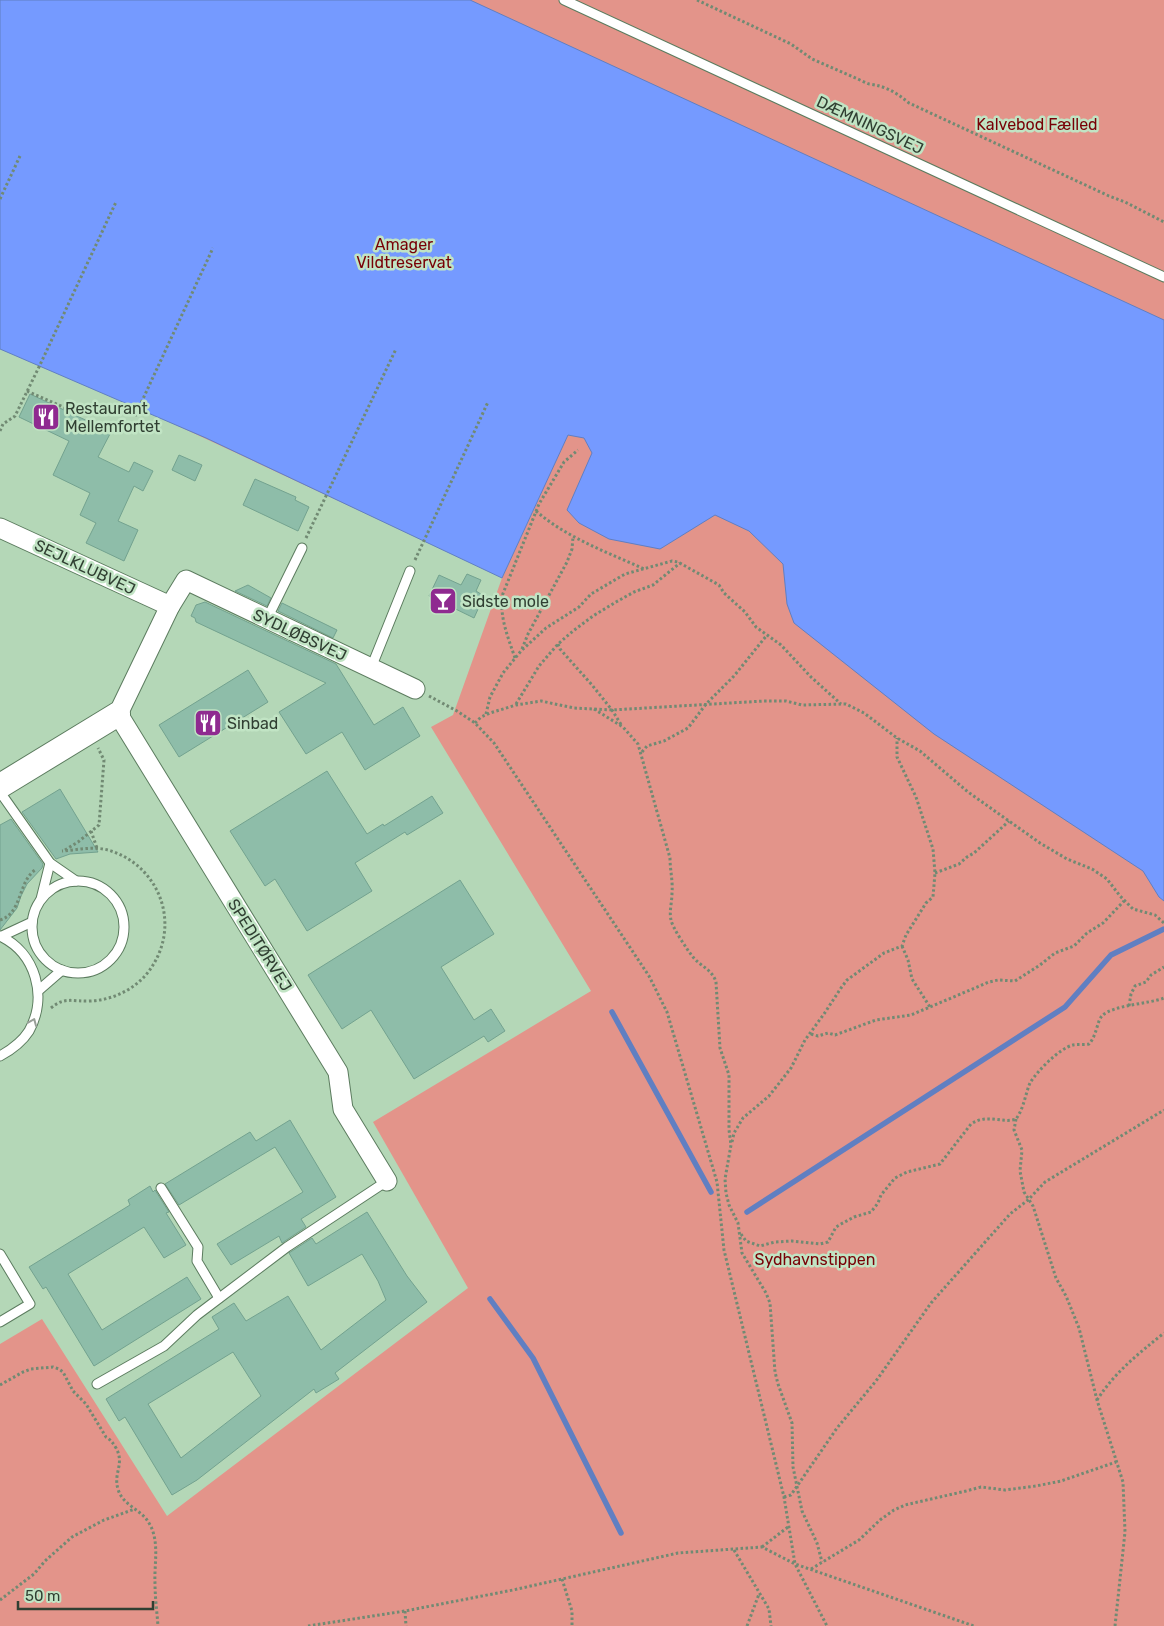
<svg xmlns="http://www.w3.org/2000/svg" width="1164" height="1626" font-family="Rubik,sans-serif">
	<rect width="100%" height="100%" fill="#b4d7b7"/>
	<polygon fill="#e3948a" points="0,0 1164,0 1164,898 1159,897 1164,901 1164,1626 0,1626 0,1344 42,1319 167,1516 468,1288 373,1122 591,991 431,727 453,715 502,578 541,494 489,571 0,343"/>
	<polygon fill="#759aff" stroke="#607fc2" points="0,0 470,0 1164,320 1164,901 1159,897 1143,871 934,734 794,623 787,604 783,564 749,531 715,515 660,549 609,539 579,523 567,510 592,453 584,438 568,435 502,578 206,438 0,349"/>
	<g fill="none" stroke-linecap="round" stroke-linejoin="round">
		<g stroke="#607fc2" stroke-width="5.5">
			<polyline points="612,1012 711,1192"/>
			<polyline points="747,1212 1065,1007 1111,955 1164,929"/>
			<polyline points="490,1299 533,1358 621,1533"/>
		</g>
	</g>
	<g fill="#8ebda9" stroke="#73a28f" fill-rule="evenodd">
		<polygon points="30,394 111,432 98,457 129,472 134,462 153,471 143,491 134,486 118,521 138,530 124,561 86,543 96,523 80,515 90,493 53,475 69,441 19,417"/>
		<polygon points="179,455 202,465 195,481 172,470"/>
		<polygon points="255,479 296,497 295,500 309,507 298,531 243,505"/>
		<polygon points="467,574 481,580 476,591 484,596 474,618 429,596 439,575 461,585"/>
		<polygon points="248,585 271,598 267,606 235,591"/>
		<polygon points="205,602 336,664 374,725 403,707 420,736 365,770 342,732 306,754 279,712 326,683 196,622 195,618 191,616 196,605"/>
		<polygon points="282,603 337,630 333,638 278,611"/>
		<polygon points="248,670 268,702 179,757 159,725"/>
		<polygon points="327,771 367,834 383,824 384,826 432,796 443,813 407,835 405,832 355,863 372,891 307,931 275,879 265,886 230,831"/>
		<polygon points="60,789 98,852 70,854 56,859 22,812"/>
		<polygon points="11,819 43,864 42,868 27,884 21,896 17,908 0,930 0,825"/>
		<polygon points="460,880 494,934 441,967 474,1020 491,1009 505,1031 488,1042 484,1036 414,1079 371,1010 342,1029 308,975"/>
		<polygon points="290,1120 336,1197 301,1219 306,1227 282,1243 279,1236 231,1265 217,1244 303,1192 275,1147 179,1205 165,1184 250,1132 256,1141"/>
		<polygon points="150,1186 153,1192 155,1190 169,1212 166,1213 186,1245 164,1258 144,1227 68,1274 102,1330 187,1277 201,1299 94,1366 46,1287 43,1289 29,1267 130,1205 128,1200"/>
		<path d="M367,1212L407,1276L427,1302L335,1373L339,1379L316,1393L314,1389L197,1480L172,1495L125,1417L119,1421L106,1399L219,1329L212,1317L234,1303L246,1321L288,1296L321,1350L386,1300L378,1281L362,1254L308,1286L289,1253L312,1238L316,1244ZM233,1352L261,1396L181,1458L148,1404Z"/>
	</g>
	<g fill="none" stroke-linecap="round" stroke-linejoin="round">
		<g stroke="#5c7c5f" stroke-width="11">
			<g id="service">
				<polyline points="564,0 1164,277"/>
				<polyline points="267,619 302,548"/>
				<polyline points="371,668 410,571"/>
				<polyline points="0,792 50,863 76,881"/>
				<circle cx="78" cy="927" r="46"/>
				<polyline points="41,899 50,863"/>
				<path d="M0,936C36,953 48,997 29,1031C22,1042 11,1050 0,1056"/>
				<polyline points="2,936 32,922"/>
				<polyline points="39,990 62,970"/>
				<polyline points="161,1188 198,1247 197,1261 219,1298"/>
				<polyline points="0,1254 30,1304 0,1322"/>
				<polyline points="97,1384 164,1346 197,1315 287,1247 387,1181"/>
			</g>
		</g>
		<g stroke="#5c7c5f" stroke-width="21">
			<g id="minor">
				<polyline points="0,528 170,606"/>
				<polyline points="387,1181 343,1109 338,1072 118,714 170,606 186,580 415,689"/>
			</g>
		</g>
		<g stroke="#5c7c5f" stroke-width="26">
			<polyline id="tertiary" points="0,786 118,714"/>
		</g>
		<g stroke="#718a73" stroke-width="3" stroke-dasharray="2.5 2.5" stroke-linecap="butt">
			<path d="M697,0L791,44L812,59L869,84C886,86 897,93 909,103L1109,196L1125,202L1164,222"/>
			<polyline points="0,199 20,156"/>
			<polyline points="27,391 70,410"/>
			<polyline points="135,416 213,248"/>
			<polyline points="0,431 3,424 15,416 39,367 116,202"/>
			<path d="M536,511C567,538 607,552 644,569"/>
			<polyline points="306,538 396,349"/>
			<polyline points="415,560 488,402"/>
			<polyline points="558,644 560,649 592,685 612,710 622,726"/>
			<polyline points="522,649 528,634 567,562 572,549 573,537"/>
			<path d="M515,658C508,637 500,619 502,596L539,504L564,462L578,450"/>
			<polyline points="429,696 457,711 475,723 494,743 649,976 667,1012 717,1182 724,1250 784,1497 795,1564 827,1626"/>
			<polyline points="516,704 539,666 558,644 573,631 593,616 616,602 634,592 653,585 680,563"/>
			<path d="M594,709L623,727L638,744L670,858C670,870 673,881 672,893C672,902 669,912 671,920C672,927 688,951 693,957C701,967 712,969 716,982L720,1048L729,1075V1130L731,1145L725,1179L726,1193L729,1205L738,1223L742,1253L766,1293L770,1303L775,1372L778,1384L792,1423L793,1467L802,1511L817,1543L822,1562"/>
			<polyline points="486,714 490,697 503,673 521,651 546,628 579,607 591,594 625,574 672,561 678,562 719,585 724,593 745,612 756,627 781,645 811,677 841,704"/>
			<polyline points="475,723 481,717 490,713 516,705 541,701 574,708 612,710 764,701 786,701 802,705 846,704 864,713 897,738 920,751 968,792 1040,843 1067,859 1092,869 1107,879 1120,896 1133,909 1155,915 1164,923"/>
			<polyline points="642,752 647,746 664,741 688,728 706,704 734,676 767,635"/>
			<polyline points="91,831 97,848"/>
			<polyline points="65,850 78,842 99,825 104,760 98,748"/>
			<polyline points="935,873 959,864 967,857 974,853 1009,821"/>
			<path d="M0,920C22,914 18,882 35,870"/>
			<polyline points="902,946 908,960 912,979 930,1007"/>
			<polyline points="1129,1006 1131,994 1135,986 1146,982 1151,975 1164,967"/>
			<path d="M51,1008C65,996 73,1002 90,1001C115,1000 140,987 153,965C181,920 157,864 108,850C93,846 77,850 62,851"/>
			<polyline points="811,1034 818,1036 828,1033 835,1035 876,1020 911,1015 989,982 998,980 1015,981 1040,965 1055,953 1074,946 1087,933 1103,923 1124,901"/>
			<polyline points="1016,1119 1014,1130 1022,1150 1020,1171 1024,1192 1033,1206 1056,1278 1066,1296 1079,1328 1097,1400 1123,1482 1125,1532 1115,1626"/>
			<polyline points="732,1142 734,1133 743,1118 769,1096 791,1068 805,1040 824,1014 841,988 847,980 884,953 902,946 906,935 926,903 933,897 935,873 933,849 916,797 897,757 897,738"/>
			<path d="M741,1234L746,1241L760,1246L775,1242L792,1241L820,1244L828,1242L836,1227L841,1224L854,1217L871,1212L878,1203L881,1195L895,1178L907,1172L940,1164L971,1124C987,1113 1003,1124 1016,1119C1024,1108 1025,1095 1030,1083C1037,1071 1060,1048 1073,1045C1078,1044 1084,1045 1089,1044C1097,1035 1097,1021 1102,1016C1112,1005 1149,1004 1164,998"/>
			<path d="M0,1385L23,1372L31,1369L53,1367L59,1369L63,1372L73,1391L86,1404L106,1437C111,1440 113,1443 116,1448C125,1464 113,1473 118,1489C122,1505 142,1510 149,1523C160,1541 154,1564 155,1583C155,1598 157,1612 158,1626"/>
			<path d="M1097,1400C1116,1371 1137,1355 1164,1333"/>
			<polyline points="784,1497 791,1495 837,1428 876,1381 931,1303 1010,1214 1028,1200 1045,1182 1164,1110"/>
			<polyline points="762,1547 788,1527"/>
			<polyline points="734,1550 769,1609 771,1626"/>
			<polyline points="811,1569 859,1540 880,1520 894,1510 905,1505 966,1491 981,1487 1005,1490 1036,1486 1061,1481 1116,1462"/>
			<polyline points="562,1579 572,1611 572,1626"/>
			<polyline points="0,1600 34,1574 45,1561 72,1537 104,1520 135,1509"/>
			<polyline points="405,1611 406,1626"/>
			<polyline points="308,1626 405,1611 513,1590 678,1553 762,1547 795,1564 974,1626"/>
			<polyline points="747,1626 759,1594"/>
		</g>
		<use href="#service" stroke="#fff" stroke-width="9"/>
		<use href="#minor" stroke="#fff" stroke-width="19"/>
		<use href="#tertiary" stroke="#fff" stroke-width="24"/>
	</g>
	<defs><path id="oneway-chevron" d="M-2-3.5L2.5 0L-2 3.5" fill="none" stroke-width="1.6" stroke-linecap="round" stroke-linejoin="round" transform="scale(1.25)"/></defs>
	<use stroke="#989f98" href="#oneway-chevron" transform="translate(33 1022) rotate(-67)"/>
	<defs>
		<g id="restaurant-square" transform="scale(1.4375)"><rect x="-9" y="-9" width="18" height="18" rx="4" fill="#8f2a90" stroke="#c1e4c4"/><path d="M-5-6h1v4h1v-4h1v4h1v-4h1v5L-1.5 .5V6h-2V.5L-5-1ZM5-6V6H3V1.5H1.5Q1.5-4 5-6Z" fill="#fff"/></g>
		<g id="bar-square" transform="scale(1.4375)"><rect x="-9" y="-9" width="18" height="18" rx="4" fill="#8f2a90" stroke="#c1e4c4"/><path d="M-6-5H6L.8 .8V4.5H3.5V6h-7V4.5H-.8V.8Z" fill="#fff"/></g>
	</defs>
	<g fill-rule="evenodd">
		<use href="#restaurant-square" x="46" y="417"/>
		<use href="#bar-square" x="443" y="601"/>
		<use href="#restaurant-square" x="208" y="723"/>
	</g>
	<g text-anchor="middle" dominant-baseline="central" stroke-width="5" stroke-linejoin="round" paint-order="stroke">
		<g font-size="16" fill="#780006" stroke="#c1e4c4">
			<text x="1037" y="124">Kalvebod Fælled</text>
			<text x="404" y="244">Amager<tspan x="404" dy="18">Vildtreservat</tspan></text>
			<text x="815" y="1259">Sydhavnstippen</text>
		</g>
		<g font-size="16" fill="#303f32" stroke="#c1e4c4">
			<text transform="translate(870 125) rotate(25)">DÆMNINGSVEJ</text>
			<text transform="translate(85 567) rotate(25)">SEJLKLUBVEJ</text>
			<text transform="translate(300 635) rotate(25)">SYDLØBSVEJ</text>
			<text transform="translate(260 945) rotate(58)">SPEDITØRVEJ</text>
		</g>
		<g font-size="16" fill="#303f32" stroke="#c1e4c4" text-anchor="start">
			<text x="65" y="408">Restaurant<tspan x="65" dy="18">Mellemfortet</tspan></text>
			<text x="462" y="601">Sidste mole</text>
			<text x="227" y="723">Sinbad</text>
		</g>
	</g>
	<path d="M18 1601v8h135v-8" fill="none" stroke="#303f32" stroke-width="2.5"/>
	<text x="25" y="1601" font-size="15" fill="#303f32" stroke="#c1e4c4" stroke-width="4" paint-order="stroke">50 m</text>
</svg>
